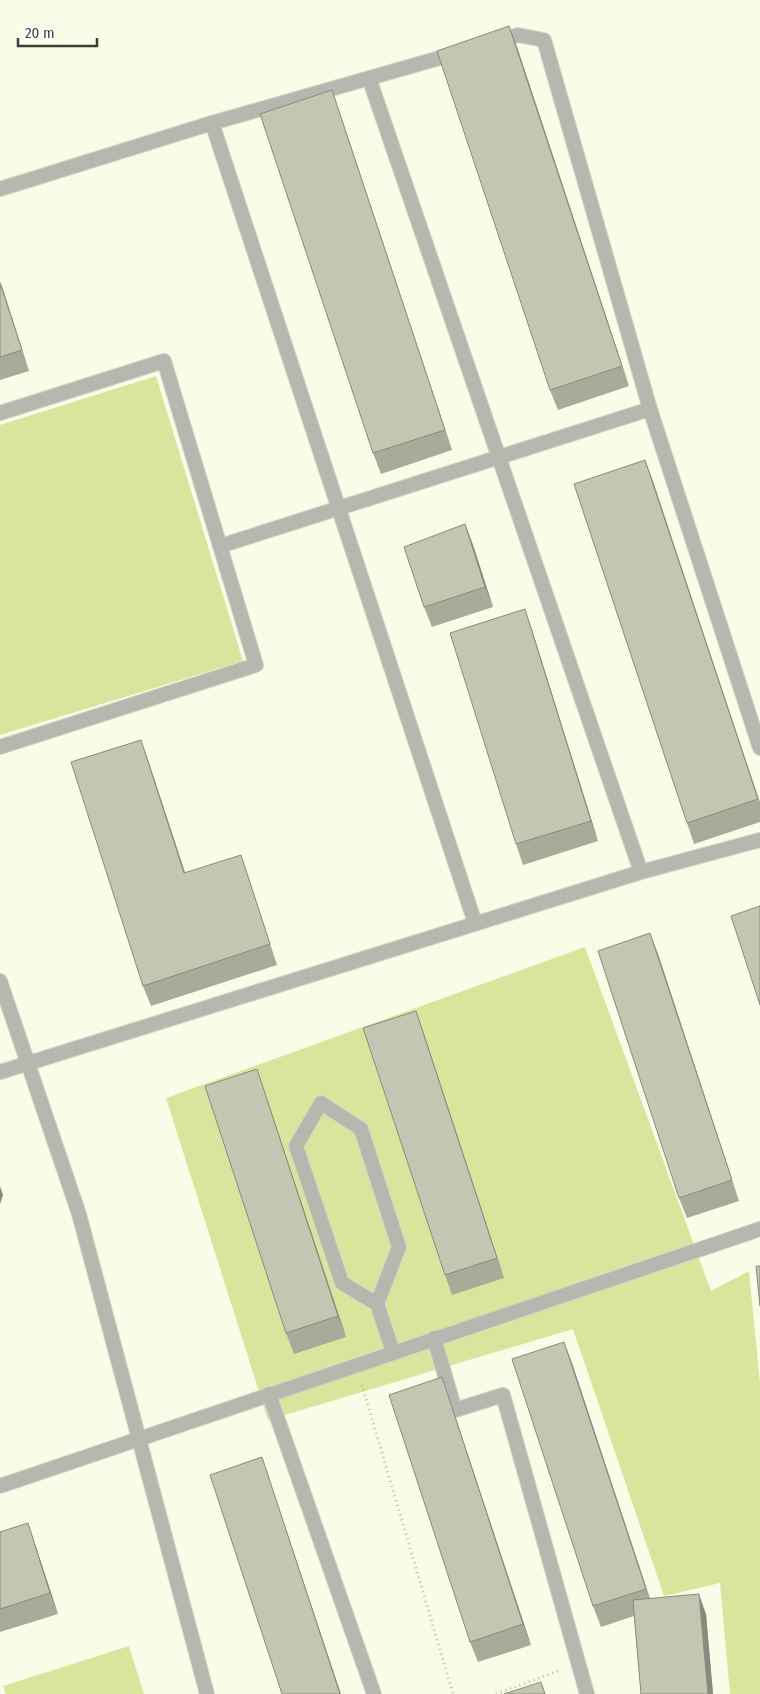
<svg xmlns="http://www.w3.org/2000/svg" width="760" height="1694" font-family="'Fira Sans Condensed',sans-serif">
	<rect width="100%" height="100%" fill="#f8fde8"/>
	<g fill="#d7e69c">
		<polygon points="156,376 243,661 0,735 0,425"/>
		<polygon points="585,947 711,1291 749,1271 760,1383 760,1694 730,1694 720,1583 664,1596 573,1329 268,1420 166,1098"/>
		<polygon points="129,1646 144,1694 6,1694 3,1686"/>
	</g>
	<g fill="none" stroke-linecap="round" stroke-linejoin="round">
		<g stroke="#d2d7c4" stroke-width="16">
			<g id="service">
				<polyline points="497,42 518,35 544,40 650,409 760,748"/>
				<polyline points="369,78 641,872"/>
				<polyline points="212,123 475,923"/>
				<polyline points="0,189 212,123 457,53"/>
				<polyline points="0,413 164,361 256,665 0,747"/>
				<polyline points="220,546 650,409"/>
				<polyline points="0,981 79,1214 207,1694"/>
				<polyline points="0,1072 641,872 760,840"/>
				<polyline points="377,1304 342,1283 296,1146 321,1103 361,1129 399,1247 377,1304 393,1352"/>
				<polyline points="434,1338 455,1410 503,1395 587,1694"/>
				<polyline points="269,1394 374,1694"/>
				<polyline points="0,1486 760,1229"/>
			</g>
		</g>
		<g stroke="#b7bbaa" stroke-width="3" stroke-dasharray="1 4" stroke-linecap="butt">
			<polyline points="362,1385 453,1694"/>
			<polyline points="496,1694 561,1670"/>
		</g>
		<use href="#service" stroke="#b5b8af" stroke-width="14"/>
	</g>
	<g fill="#a7ab99">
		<polygon points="517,47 629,386 558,410 550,390"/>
		<polygon points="339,111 452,450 381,474 373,453"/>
		<polygon points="0,282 29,371 0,380"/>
		<polygon points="645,460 760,802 760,822 694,844 687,823"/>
		<polygon points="465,524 473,545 493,607 432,627 424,607"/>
		<polygon points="532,630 598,841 523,865 516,844"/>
		<polygon points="148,760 185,873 248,876 277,965 151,1006 143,986"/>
		<polygon points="658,954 739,1201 687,1218 679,1198"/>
		<polygon points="423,1031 504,1278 452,1295 445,1275"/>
		<polygon points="257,1069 346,1337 294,1354 286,1333"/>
		<polygon points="572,1363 650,1598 706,1614 713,1694 641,1694 634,1616 601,1627 593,1606"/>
		<polygon points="449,1398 531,1645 478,1662 470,1642"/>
		<polygon points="0,1532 35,1544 58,1614 0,1632"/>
	</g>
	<g fill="#888b7d">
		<polygon points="509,26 517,47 629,386 622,366"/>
		<polygon points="332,90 452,450 445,430"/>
		<polygon points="0,282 2,286 29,371 22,350"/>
		<polygon points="645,460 653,481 760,804"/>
		<polygon points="465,524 473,545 493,607 485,587"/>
		<polygon points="525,609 532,630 598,841 591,821"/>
		<polygon points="141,740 148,760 192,894 184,873"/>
		<polygon points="650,933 658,954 739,1201 732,1180"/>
		<polygon points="416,1011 423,1031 504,1278 497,1258"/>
		<polygon points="257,1069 264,1090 346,1337 338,1316"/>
		<polygon points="0,1186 3,1195 0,1204"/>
		<polygon points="564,1342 572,1363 653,1610 646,1589"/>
		<polygon points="442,1377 449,1398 531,1645 523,1624"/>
		<polygon points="262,1457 341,1694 340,1694"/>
		<polygon points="28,1523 35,1544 58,1614 50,1593"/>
		<polygon points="699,1594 706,1614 713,1694 708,1694"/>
	</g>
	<g fill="#c2c7b2" stroke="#888b7d">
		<polygon points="509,26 622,366 550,390 437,51"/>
		<polygon points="332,90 445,430 373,453 260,114"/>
		<polygon points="0,283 22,350 0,357"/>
		<polygon points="645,460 758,799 687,823 574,484"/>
		<polygon points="465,524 485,587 424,607 404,547"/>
		<polygon points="525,609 591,821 516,844 450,633"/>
		<polygon points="141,740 184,873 241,855 270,944 143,986 71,762"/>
		<polygon points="760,906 760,1005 731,916"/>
		<polygon points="650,933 732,1180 679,1198 598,951"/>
		<polygon points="416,1011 497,1258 445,1275 363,1028"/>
		<polygon points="257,1069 338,1316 286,1333 205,1086"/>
		<polygon points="756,1266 760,1266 760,1306"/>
		<polygon points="564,1342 646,1589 593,1606 512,1359"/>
		<polygon points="442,1377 523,1624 470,1642 389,1395"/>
		<polygon points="262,1457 340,1694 282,1694 210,1475"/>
		<polygon points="28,1523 50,1593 0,1609 0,1532"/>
		<polygon points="699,1594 708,1694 641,1694 633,1600"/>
		<polygon points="541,1682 545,1694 504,1694"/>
	</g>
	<path d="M18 38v8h79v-8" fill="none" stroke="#3c3e36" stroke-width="2.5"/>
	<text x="25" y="38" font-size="15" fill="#3c3e36" stroke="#ffffff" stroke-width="4" paint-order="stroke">20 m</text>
</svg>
